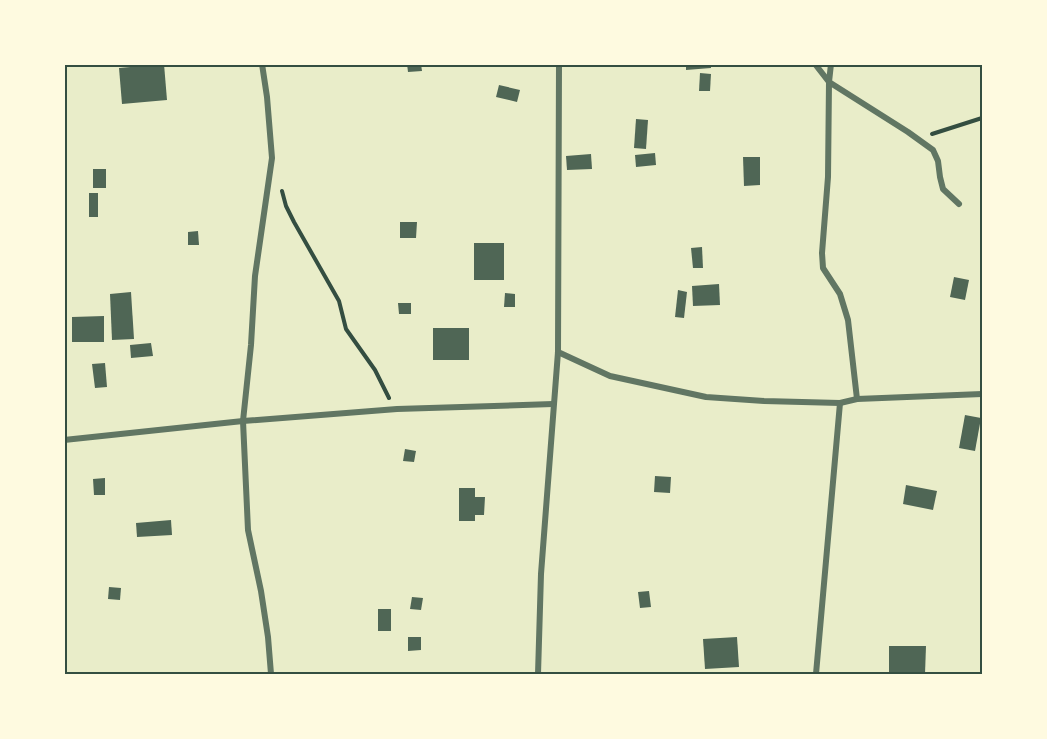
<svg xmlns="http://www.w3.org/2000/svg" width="1047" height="739" font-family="'Space Grotesk',sans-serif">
	<rect width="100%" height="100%" fill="#e9edc9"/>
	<g fill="#4f6655">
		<polygon points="164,64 167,100 122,104 119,68"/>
		<polygon points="407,64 421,64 422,71 408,72"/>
		<polygon points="686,64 711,64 711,68 686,70"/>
		<polygon points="700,73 711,74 710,91 699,91"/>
		<polygon points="499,85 520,90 517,102 496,97"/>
		<polygon points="636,119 648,120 646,149 634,148"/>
		<polygon points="655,153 656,165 636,167 635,155"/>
		<polygon points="591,154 592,169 567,170 566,156"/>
		<polygon points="743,157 760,157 760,185 744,186"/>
		<rect x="93" y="169" width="13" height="19"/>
		<rect x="89" y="193" width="9" height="24"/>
		<polygon points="400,222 417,222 416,238 400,238"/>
		<polygon points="198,231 199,245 188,245 188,232"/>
		<rect x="474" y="243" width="30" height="37"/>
		<polygon points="702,247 703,268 693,268 691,248"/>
		<polygon points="954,277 969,280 965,300 950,297"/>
		<polygon points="719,284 720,305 693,306 692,286"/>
		<polygon points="678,290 687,292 684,318 675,317"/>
		<polygon points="131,292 134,339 112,340 110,294"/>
		<polygon points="505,293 515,294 515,307 504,307"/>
		<polygon points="398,303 411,303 411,314 399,314"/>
		<polygon points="104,316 104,342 72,342 72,317"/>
		<rect x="433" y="328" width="36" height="32"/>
		<polygon points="151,343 153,356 131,358 130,345"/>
		<polygon points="105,363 107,387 95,388 92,364"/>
		<polygon points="965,415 981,418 975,451 959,448"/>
		<polygon points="405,449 416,451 414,462 403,461"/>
		<polygon points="655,476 671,477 670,493 654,492"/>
		<polygon points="105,478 105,495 94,495 93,479"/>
		<polygon points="906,485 937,491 933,510 903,504"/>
		<polygon points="459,488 475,488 475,497 485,497 484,515 475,515 475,521 459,521"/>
		<polygon points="171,520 172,535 137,537 136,523"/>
		<polygon points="109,587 121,588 120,600 108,599"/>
		<polygon points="649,591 651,607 640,608 638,592"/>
		<polygon points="412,597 423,598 421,610 410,609"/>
		<rect x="378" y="609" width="13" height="22"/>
		<polygon points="408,637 421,637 421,650 408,651"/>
		<polygon points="737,637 739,667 705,669 703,639"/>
		<polygon points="889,646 926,646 925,674 889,674"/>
	</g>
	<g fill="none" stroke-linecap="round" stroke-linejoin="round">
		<g stroke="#344e41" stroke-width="4">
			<polyline points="932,134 982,118"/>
			<polyline points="282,191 286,206 294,222 339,301 346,329 375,370 389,398"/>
		</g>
		<g stroke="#617663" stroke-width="6">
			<polyline points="262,64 267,97 272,158 255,276 251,345 243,421 248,530 261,591 268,637 271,674"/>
			<polyline points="815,64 829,82 828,177 822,253 823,268 840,294 848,320 857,399"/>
			<polyline points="831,64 829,82 908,132 933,150 938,161 940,177 943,189 959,204"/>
			<polyline points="558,352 610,376 706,397 764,401 840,403 857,399 982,394"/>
			<polyline points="64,440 243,421 397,409 553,404"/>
			<polyline points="538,674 541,574 558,352 559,64"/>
			<polyline points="816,674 840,403"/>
		</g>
	</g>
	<rect width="1047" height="739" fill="none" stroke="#fefae0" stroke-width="132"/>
	<rect x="66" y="66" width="915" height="607" fill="none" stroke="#344e41" stroke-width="2"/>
</svg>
